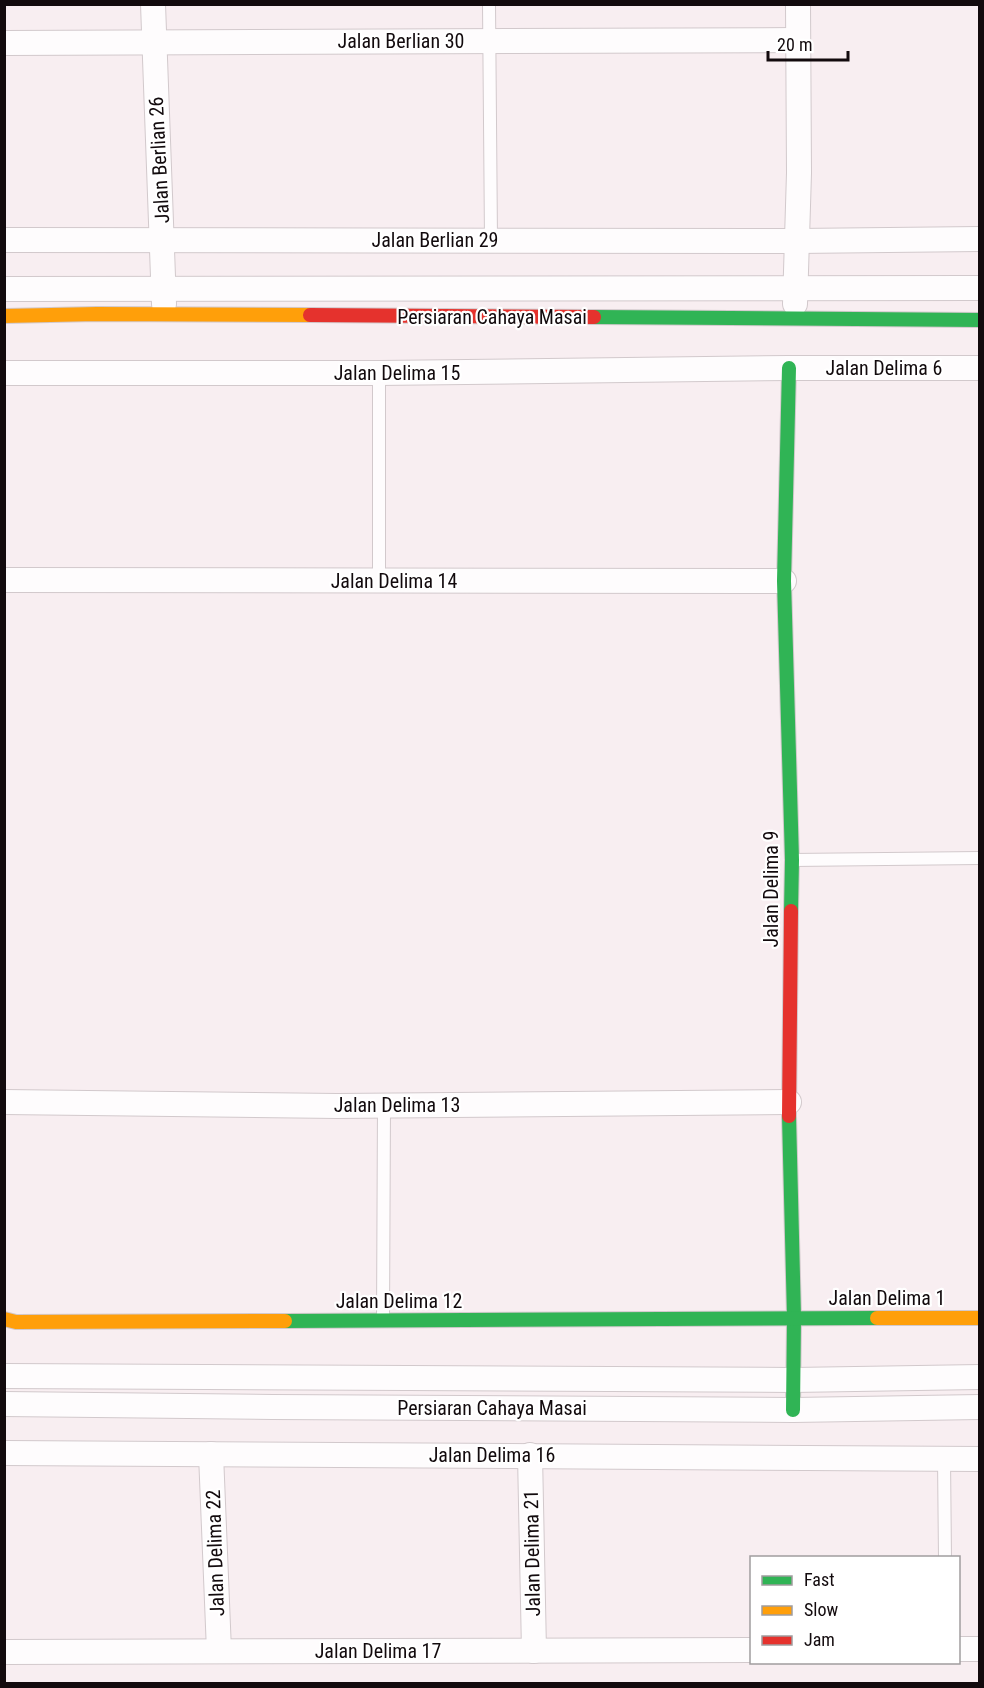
<svg xmlns="http://www.w3.org/2000/svg" width="984" height="1688" font-family="'Roboto Condensed',sans-serif">
	<rect width="100%" height="100%" fill="#f8eef1"/>
	<g fill="none" stroke-linecap="round" stroke-linejoin="round">
		<g stroke="#d2c9cc" stroke-width="14">
			<g id="lane">
				<polyline points="489,4 491,240"/>
				<polyline points="379,581 379,373"/>
				<polyline points="792,860 980,858"/>
				<polyline points="383,1320 384,1105"/>
				<polyline points="944,1459 945,1558"/>
			</g>
		</g>
		<g stroke="#d2c9cc" stroke-width="26">
			<g id="street">
				<polyline points="153,4 164,304"/>
				<polyline points="4,43 798,40"/>
				<polyline points="4,240 797,241 980,239"/>
				<polyline points="4,289 980,288"/>
				<polyline points="795,304 799,173 798,4"/>
				<polyline points="4,373 379,373 789,368 980,368"/>
				<polyline points="4,580 784,581"/>
				<polyline points="4,1102 337,1106 789,1102"/>
				<polyline points="4,1376 793,1380 980,1377"/>
				<polyline points="4,1404 273,1407 793,1410 980,1407"/>
				<polyline points="4,1453 980,1459"/>
				<polyline points="211,1454 219,1651"/>
				<polyline points="530,1455 534,1651"/>
				<polyline points="958,1649 980,1649"/>
				<polyline points="4,1652 752,1650"/>
			</g>
		</g>
		<g stroke="#d2c9cc" stroke-width="16">
			<g id="fast">
				<polyline points="594,317 980,320"/>
				<polyline points="789,368 784,581 792,860 791,911"/>
				<polyline points="789,1116 794,1317 793,1410"/>
				<polyline points="285,1321 877,1318"/>
			</g>
		</g>
		<g stroke="#d2c9cc" stroke-width="16">
			<g id="slow">
				<polyline points="4,316 97,314 310,315"/>
				<polyline points="877,1318 980,1318"/>
				<polyline points="4,1319 16,1322 285,1321"/>
			</g>
		</g>
		<g stroke="#d2c9cc" stroke-width="16">
			<g id="jam">
				<polyline points="310,315 594,317"/>
				<polyline points="789,1116 791,911"/>
			</g>
		</g>
		<use href="#lane" stroke="#fefcfd" stroke-width="12"/>
		<use href="#street" stroke="#fefcfd" stroke-width="24"/>
		<use href="#fast" stroke="#30b455" stroke-width="14"/>
		<use href="#slow" stroke="#ff9f0a" stroke-width="14"/>
		<use href="#jam" stroke="#e5322d" stroke-width="14"/>
	</g>
	<g text-anchor="middle" dominant-baseline="central" stroke-width="4.5" stroke-linejoin="round" paint-order="stroke">
		<g font-size="20" fill="#120a0d" stroke="#fff">
			<text x="401" y="41">Jalan Berlian 30</text>
			<text transform="translate(159 160) rotate(-93)">Jalan Berlian 26</text>
			<text x="435" y="240">Jalan Berlian 29</text>
			<text x="492" y="317">Persiaran Cahaya Masai</text>
			<text x="884" y="368">Jalan Delima 6</text>
			<text x="397" y="373">Jalan Delima 15</text>
			<text x="394" y="581">Jalan Delima 14</text>
			<text transform="translate(771 889) rotate(-90)">Jalan Delima 9</text>
			<text x="397" y="1105">Jalan Delima 13</text>
			<text x="887" y="1298">Jalan Delima 1</text>
			<text x="399" y="1301">Jalan Delima 12</text>
			<text x="492" y="1408">Persiaran Cahaya Masai</text>
			<text x="492" y="1455">Jalan Delima 16</text>
			<text transform="translate(215 1553) rotate(-92)">Jalan Delima 22</text>
			<text transform="translate(532 1553) rotate(-91)">Jalan Delima 21</text>
			<text x="378" y="1651">Jalan Delima 17</text>
		</g>
	</g>
	<rect width="984" height="1688" fill="none" stroke="#120a0d" stroke-width="12"/>
	<rect x="750" y="1556" width="210" height="108" fill="#ffffff" stroke="#a09d9e" stroke-width="1.5"/>
	<rect x="762" y="1576" width="30" height="9" fill="#30b455" stroke="#a09d9e" stroke-width="1.5"/>
	<text x="804" y="1586" font-size="18" fill="#120a0d">Fast</text>
	<rect x="762" y="1606" width="30" height="9" fill="#ff9f0a" stroke="#a09d9e" stroke-width="1.5"/>
	<text x="804" y="1616" font-size="18" fill="#120a0d">Slow</text>
	<rect x="762" y="1636" width="30" height="9" fill="#e5322d" stroke="#a09d9e" stroke-width="1.5"/>
	<text x="804" y="1646" font-size="18" fill="#120a0d">Jam</text>
	<path d="M768 51v9h80v-9" fill="none" stroke="#120a0d" stroke-width="3"/>
	<text x="777" y="51" font-size="18" fill="#120a0d" stroke="#ffffff" stroke-width="4.5" paint-order="stroke">20 m</text>
</svg>
